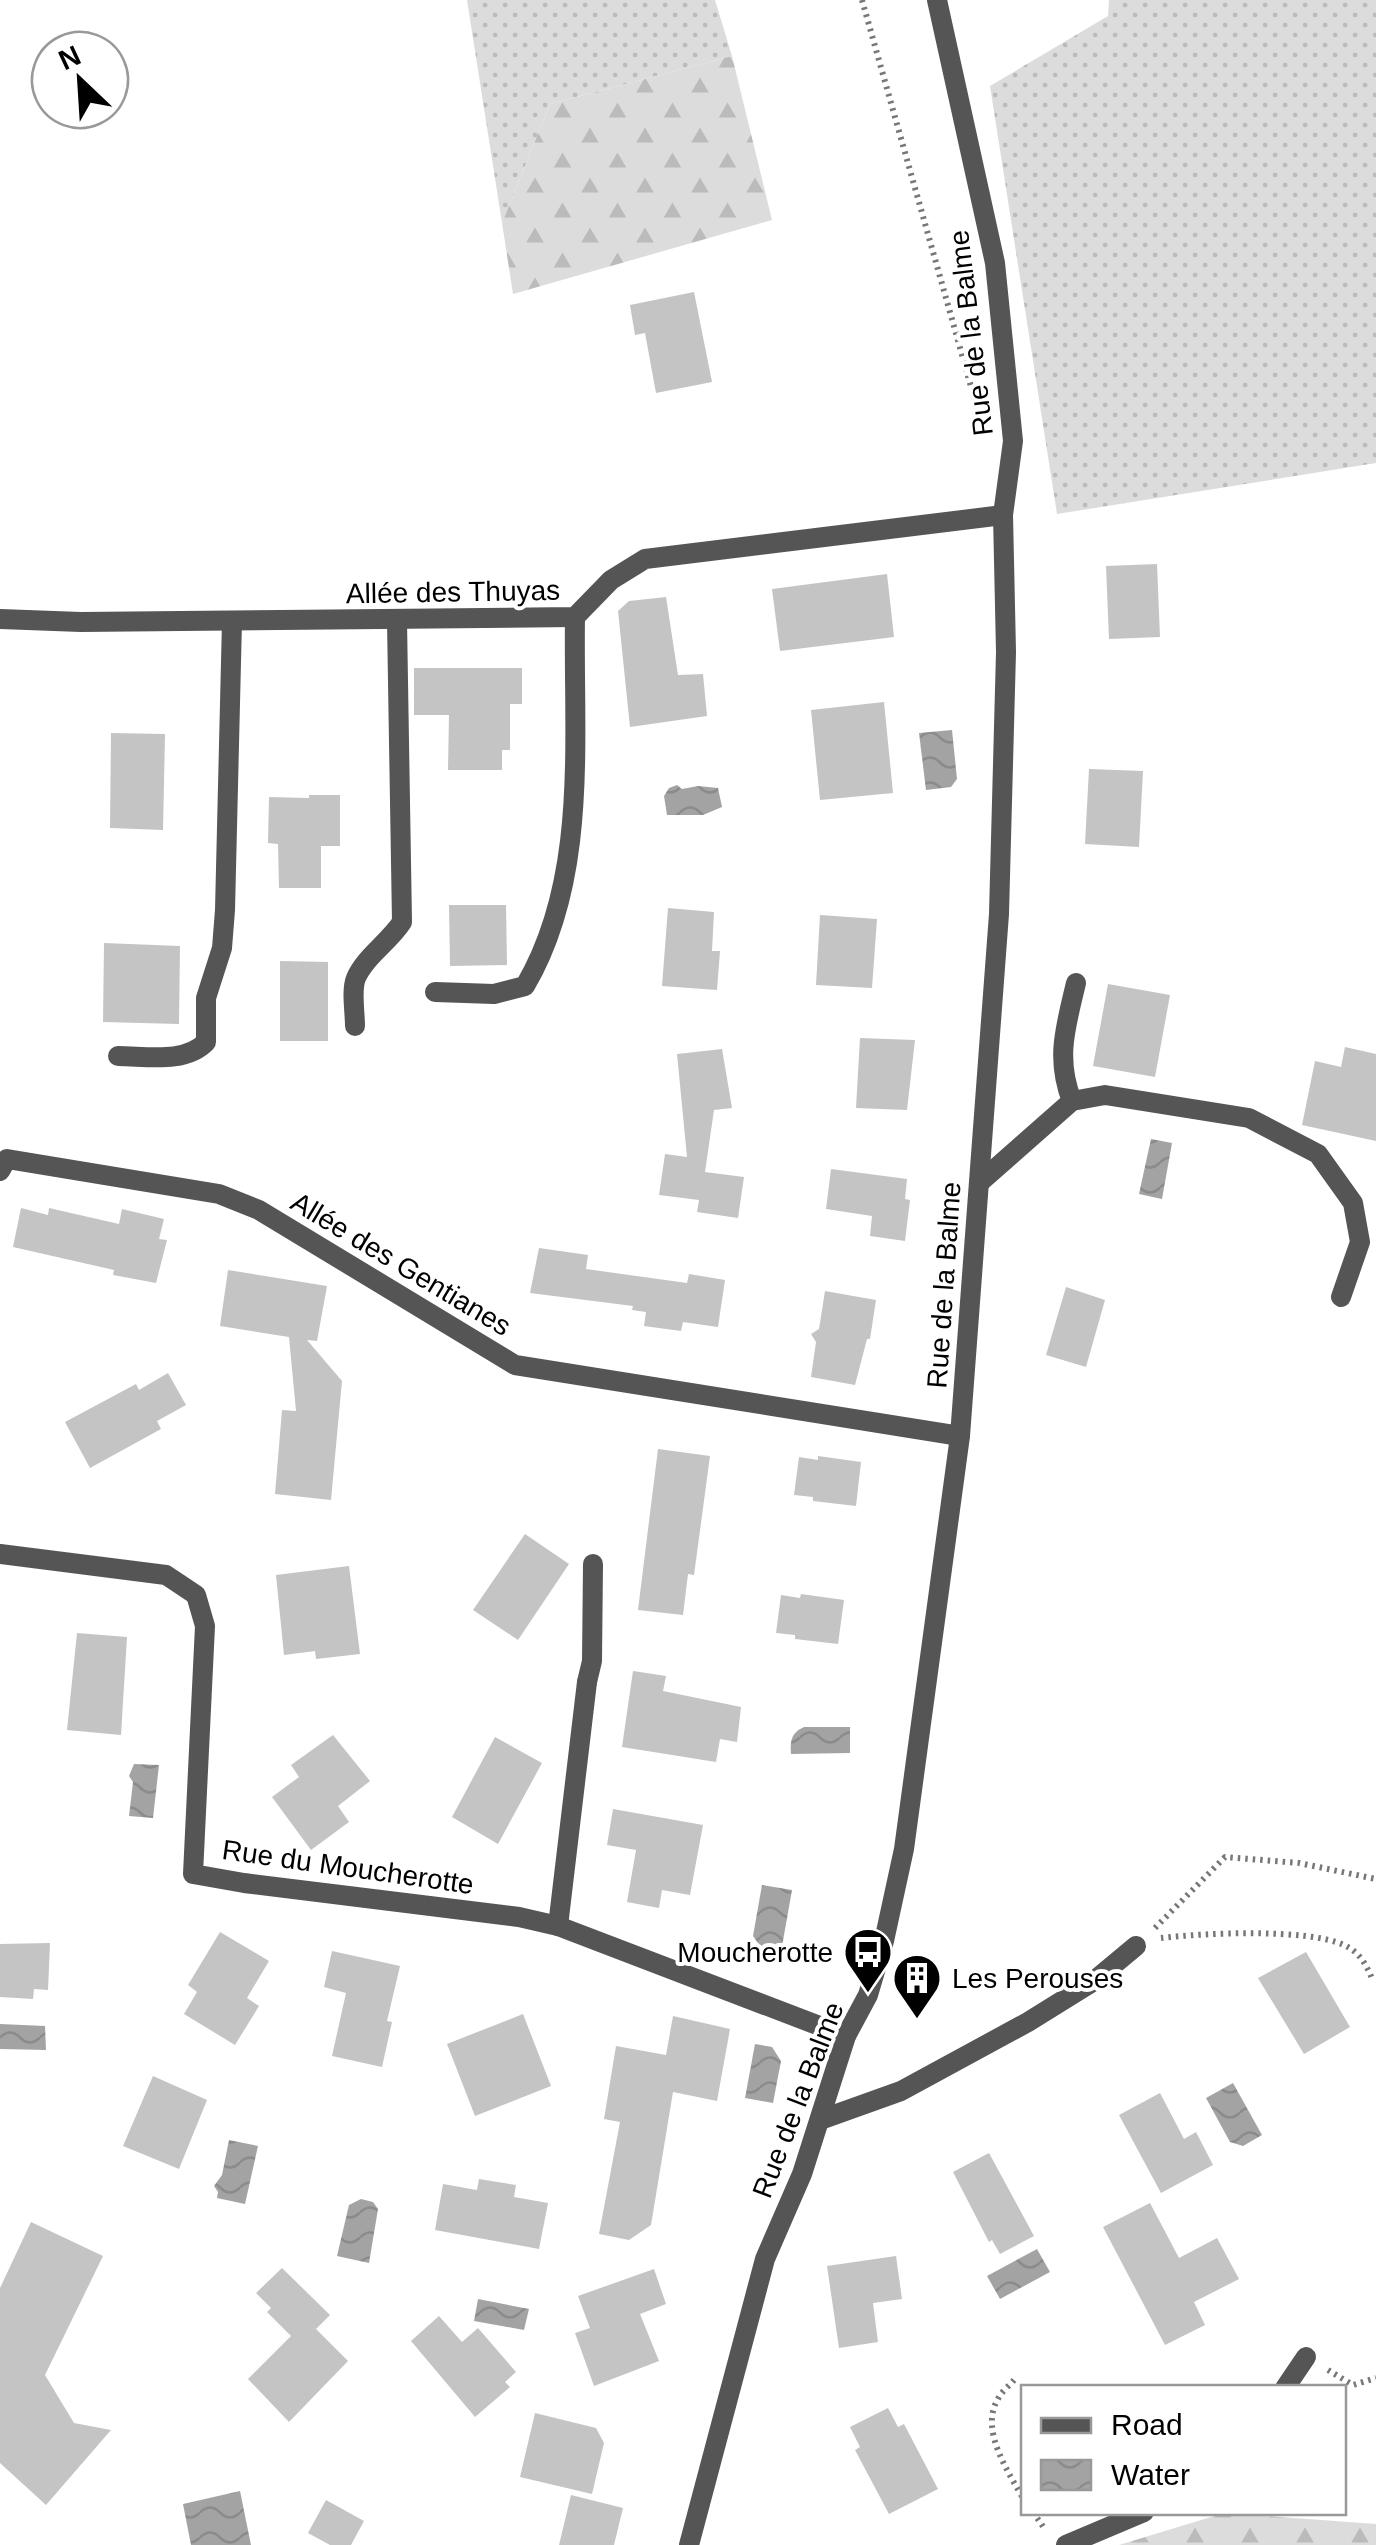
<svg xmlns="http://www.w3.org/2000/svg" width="1376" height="2545" font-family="Helvetica,sans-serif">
	<defs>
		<pattern id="grass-dots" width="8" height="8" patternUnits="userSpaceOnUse" patternTransform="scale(2.5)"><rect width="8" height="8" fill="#dcdcdc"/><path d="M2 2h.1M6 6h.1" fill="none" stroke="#bbb" stroke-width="1.8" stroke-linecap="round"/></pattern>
		<pattern id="forest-firs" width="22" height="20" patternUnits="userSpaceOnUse" patternTransform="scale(2.5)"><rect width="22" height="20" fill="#dcdcdc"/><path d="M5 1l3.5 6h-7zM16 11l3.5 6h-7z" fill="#bbb"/></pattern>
		<pattern id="water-waves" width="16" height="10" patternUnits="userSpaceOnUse" patternTransform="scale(2.5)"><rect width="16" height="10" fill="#a3a3a3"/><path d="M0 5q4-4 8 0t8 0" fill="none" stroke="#8b8b8b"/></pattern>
	</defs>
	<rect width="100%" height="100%" fill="#fff"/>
	<g fill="url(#grass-dots)">
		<polygon points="467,0 715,0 732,56 550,104 502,223"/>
		<polygon points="1109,0 1376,0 1376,463 1057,514 990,86 1108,16"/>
	</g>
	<g fill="url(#forest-firs)">
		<polygon points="732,56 772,220 513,294 502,223 550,104"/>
		<polygon points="1224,2513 1376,2524 1376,2545 1119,2545"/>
	</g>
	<g fill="url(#water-waves)">
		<polygon points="952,730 957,779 951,787 926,790 919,733"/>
		<polygon points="677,785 682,789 698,786 718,788 722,807 703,815 667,815 664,796 669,788"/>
		<polygon points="1151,1139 1172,1143 1162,1199 1139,1194"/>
		<path d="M804,1727H850V1753L791,1754C790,1741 791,1733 804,1727Z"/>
		<polygon points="134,1764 159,1765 153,1818 129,1816 133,1782 129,1776"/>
		<polygon points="762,1885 792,1890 781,1952 762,1949 753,1936"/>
		<polygon points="0,2024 45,2026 46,2050 0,2049"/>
		<polygon points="755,2044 772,2047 781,2061 773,2103 745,2098"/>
		<polygon points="1233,2083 1262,2135 1243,2146 1230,2142 1206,2098"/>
		<polygon points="229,2140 258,2146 245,2204 217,2198 218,2192 214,2186 222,2175"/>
		<polygon points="361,2199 373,2202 378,2209 369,2263 337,2256 349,2205"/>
		<polygon points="1037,2249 1050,2272 1000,2299 987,2276"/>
		<polygon points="478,2299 529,2309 524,2330 474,2321"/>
		<polygon points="240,2491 251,2545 191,2545 183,2504"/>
	</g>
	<g fill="#c4c4c4">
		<polygon points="694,292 712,382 656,393 645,333 635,335 630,305"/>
		<polygon points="1157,564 1160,637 1109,639 1106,566"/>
		<polygon points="887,574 894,637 780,651 772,589"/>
		<polygon points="666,597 678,675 703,674 707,716 630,727 618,611 629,601"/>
		<polygon points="414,668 522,668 522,704 510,704 510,750 502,750 502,770 448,770 449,715 414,715"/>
		<polygon points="884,702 893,793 820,800 811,710"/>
		<polygon points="111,733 165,734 163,830 110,828"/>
		<polygon points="1089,769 1143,771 1139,847 1085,844"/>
		<polygon points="309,795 340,795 340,846 321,846 321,888 279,888 278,844 268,843 269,797 309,798"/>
		<polygon points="449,905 506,905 507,965 450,966"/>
		<polygon points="668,908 714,912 712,951 720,951 717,990 662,986"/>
		<polygon points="820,915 877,919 872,988 816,985"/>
		<polygon points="104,943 180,946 179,1024 103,1022"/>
		<polygon points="280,961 328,962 328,1041 280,1041"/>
		<polygon points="1108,984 1170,995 1155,1077 1093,1066"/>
		<polygon points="860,1038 915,1040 907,1110 856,1108"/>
		<polygon points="1345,1047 1376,1054 1376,1141 1302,1125 1315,1061 1341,1067"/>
		<polygon points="722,1049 732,1108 714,1110 705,1172 744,1177 738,1218 697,1212 699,1200 659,1195 665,1154 687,1157 677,1054"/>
		<polygon points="831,1169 907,1179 905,1199 910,1200 905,1241 870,1236 872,1216 826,1209"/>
		<polygon points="21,1208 48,1215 49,1208 119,1224 122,1209 164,1219 159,1239 167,1240 156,1283 113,1275 114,1270 13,1247"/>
		<polygon points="539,1248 588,1255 586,1269 687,1283 689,1274 725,1280 718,1327 683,1322 681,1331 644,1326 646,1312 632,1310 633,1306 530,1293"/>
		<polygon points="228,1270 327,1286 317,1341 307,1340 342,1381 331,1500 275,1494 282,1410 296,1411 289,1337 220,1326"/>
		<polygon points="1066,1287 1105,1300 1086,1367 1046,1355"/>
		<polygon points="825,1291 876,1300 870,1339 867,1339 855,1385 811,1377 816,1342 811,1334 819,1329"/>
		<polygon points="168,1373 186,1405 157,1421 161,1429 90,1468 65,1422 136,1384 139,1390"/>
		<polygon points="658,1449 710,1456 694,1575 688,1574 683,1615 638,1610"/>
		<polygon points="818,1456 861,1462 856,1506 813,1501 813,1497 794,1495 799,1457 818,1460"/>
		<polygon points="525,1534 569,1564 518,1640 473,1610"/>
		<polygon points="349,1566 360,1654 316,1659 315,1651 284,1655 276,1575"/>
		<polygon points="801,1594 844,1600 838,1644 795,1639 795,1635 776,1633 781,1595 800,1598"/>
		<polygon points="77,1633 127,1637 121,1735 67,1730"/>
		<polygon points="633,1671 666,1676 663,1691 741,1707 737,1742 720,1739 716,1762 622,1747"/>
		<polygon points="333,1735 370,1781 338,1806 349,1822 311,1850 272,1797 299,1777 291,1765"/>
		<polygon points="495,1737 542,1763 498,1844 452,1817"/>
		<polygon points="613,1809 703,1825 690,1895 662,1890 659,1908 627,1902 636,1850 607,1845"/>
		<polygon points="220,1932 269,1961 247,1998 259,2006 235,2045 184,2014 197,1992 188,1985"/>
		<polygon points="50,1943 48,1990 34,1989 33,1999 0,1997 0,1944"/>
		<polygon points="332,1951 400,1966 387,2021 392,2022 382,2067 332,2056 346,1993 324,1987"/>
		<polygon points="1306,1952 1350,2027 1304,2054 1258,1978"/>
		<polygon points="523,2014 551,2086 475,2116 447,2044"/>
		<polygon points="673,2016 730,2029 717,2101 673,2092 651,2225 629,2240 599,2234 620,2122 604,2119 616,2046 666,2055"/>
		<polygon points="153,2076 207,2100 179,2169 123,2146"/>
		<polygon points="1160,2093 1184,2139 1196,2132 1213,2165 1161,2193 1119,2115"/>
		<polygon points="989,2153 1034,2236 1000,2254 992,2240 989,2242 953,2172"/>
		<polygon points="479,2179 516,2185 514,2197 548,2203 539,2249 435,2230 443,2184 477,2190"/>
		<polygon points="1150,2203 1179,2258 1217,2238 1239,2279 1194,2302 1205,2325 1165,2345 1103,2227"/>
		<polygon points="31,2222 103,2256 45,2375 74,2423 111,2430 46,2505 0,2463 0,2288"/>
		<polygon points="896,2256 902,2299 873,2303 878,2342 839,2348 827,2266"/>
		<polygon points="282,2268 330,2315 316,2329 348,2361 289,2422 248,2379 291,2336 267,2312 271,2308 256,2293"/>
		<polygon points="654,2269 666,2304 640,2314 659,2361 594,2386 575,2333 590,2328 578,2296"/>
		<polygon points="439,2316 462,2342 478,2328 516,2372 505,2382 510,2387 475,2417 411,2341"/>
		<polygon points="888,2408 898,2427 904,2424 938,2489 889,2514 855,2450 860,2447 850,2427"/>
		<polygon points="535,2413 596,2428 604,2443 592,2494 520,2477"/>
		<polygon points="571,2495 623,2508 614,2545 559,2545"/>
		<polygon points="326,2500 364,2521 351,2545 330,2545 308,2533"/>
	</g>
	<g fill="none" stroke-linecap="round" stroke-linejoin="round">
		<g stroke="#777" stroke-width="6" stroke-dasharray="2.5 5" stroke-linecap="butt">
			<polyline points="862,0 977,408"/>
			<polyline points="1155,1928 1225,1857 1299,1863 1376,1879"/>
			<path d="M1161,1938C1204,1933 1306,1928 1344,1945C1360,1952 1367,1966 1373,1981"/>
			<polyline points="1328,2370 1353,2385 1376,2378"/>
			<path d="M1014,2380C1009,2386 1001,2392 998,2399C979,2430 1009,2473 1024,2500"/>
			<polyline points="1033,2512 1044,2528"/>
		</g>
		<g stroke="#555" stroke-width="20">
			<path d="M435,992L494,994L525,986C589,877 573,739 575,617"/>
			<path d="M355,1026C355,1012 351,990 356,978C365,957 389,942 402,922L397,621"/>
			<path d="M118,1056C146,1056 185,1064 206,1042V998L222,948L225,910L232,621"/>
			<path d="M1072,1101C1055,1058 1066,1026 1076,983"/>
			<polyline points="979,1183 1072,1101 1105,1095 1249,1118 1318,1154 1353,1203 1360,1242 1341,1297"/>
			<polyline points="587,1682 592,1661 593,1564"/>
		</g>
		<g stroke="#555" stroke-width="20">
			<polyline points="0,619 81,622 575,617 611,580 645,559 1003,515"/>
			<polyline points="0,1171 7,1159 219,1194 259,1210 515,1365 960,1436"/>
			<polyline points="0,1554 166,1575 196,1595 205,1626 193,1874 244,1883 519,1917 558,1926 846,2036"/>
			<polyline points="558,1926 587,1682"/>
			<polyline points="820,2120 901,2091 1028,2022 1094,1981 1136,1946"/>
			<polyline points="1285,2388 1306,2357"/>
			<polyline points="689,2545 765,2259 802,2174 846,2036 868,1995 884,1941 904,1849 960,1436 999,914 1006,652 1003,515 1013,441 995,263 937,0"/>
			<polyline points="1066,2545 1144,2512"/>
		</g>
	</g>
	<defs>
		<g id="bus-pin" transform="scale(2.5)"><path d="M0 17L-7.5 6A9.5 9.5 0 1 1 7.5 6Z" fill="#000" stroke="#fff"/><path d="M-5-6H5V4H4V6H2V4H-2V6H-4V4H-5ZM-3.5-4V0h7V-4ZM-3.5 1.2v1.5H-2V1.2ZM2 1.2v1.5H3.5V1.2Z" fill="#fff"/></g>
		<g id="building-pin" transform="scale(2.5)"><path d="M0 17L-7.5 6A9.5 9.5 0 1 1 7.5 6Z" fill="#000" stroke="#fff"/><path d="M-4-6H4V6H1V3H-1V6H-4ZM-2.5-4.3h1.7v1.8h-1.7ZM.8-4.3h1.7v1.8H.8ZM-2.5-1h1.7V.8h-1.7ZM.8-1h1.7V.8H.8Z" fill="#fff"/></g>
	</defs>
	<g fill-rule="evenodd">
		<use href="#bus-pin" x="868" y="1952"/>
		<use href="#building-pin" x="917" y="1978"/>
	</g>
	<g text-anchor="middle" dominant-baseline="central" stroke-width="8" stroke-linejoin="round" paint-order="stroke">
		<g font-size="28" fill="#000" stroke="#fff">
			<text transform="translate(971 333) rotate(-97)">Rue de la Balme</text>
			<text transform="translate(453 592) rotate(-1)">Allée des Thuyas</text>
			<text transform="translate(401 1264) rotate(31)">Allée des Gentianes</text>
			<text transform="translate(944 1285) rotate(-86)">Rue de la Balme</text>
			<text transform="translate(348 1867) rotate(8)">Rue du Moucherotte</text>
			<text transform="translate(798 2100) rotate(-69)">Rue de la Balme</text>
		</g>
		<g font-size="28" fill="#000" stroke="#fff" text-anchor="end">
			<text x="833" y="1952">Moucherotte</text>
			<text x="952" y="1978" text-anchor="start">Les Perouses</text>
		</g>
	</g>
	<rect x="1021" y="2385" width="325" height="130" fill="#ffffff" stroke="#999999" stroke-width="2.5"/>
	<rect x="1041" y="2418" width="50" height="15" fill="#555555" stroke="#999999" stroke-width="2.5"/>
	<text x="1111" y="2435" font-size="30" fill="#000000">Road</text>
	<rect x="1041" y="2460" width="50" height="30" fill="url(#water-waves)" stroke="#999999" stroke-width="2.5"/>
	<text x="1111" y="2485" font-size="30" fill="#000000">Water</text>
	<g transform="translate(80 80) rotate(335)"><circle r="48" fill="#ffffff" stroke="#999999" stroke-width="2.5"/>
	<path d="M0-8L18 38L0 25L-18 38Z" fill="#000000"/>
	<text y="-15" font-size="28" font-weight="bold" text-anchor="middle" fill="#000000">N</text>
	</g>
</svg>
